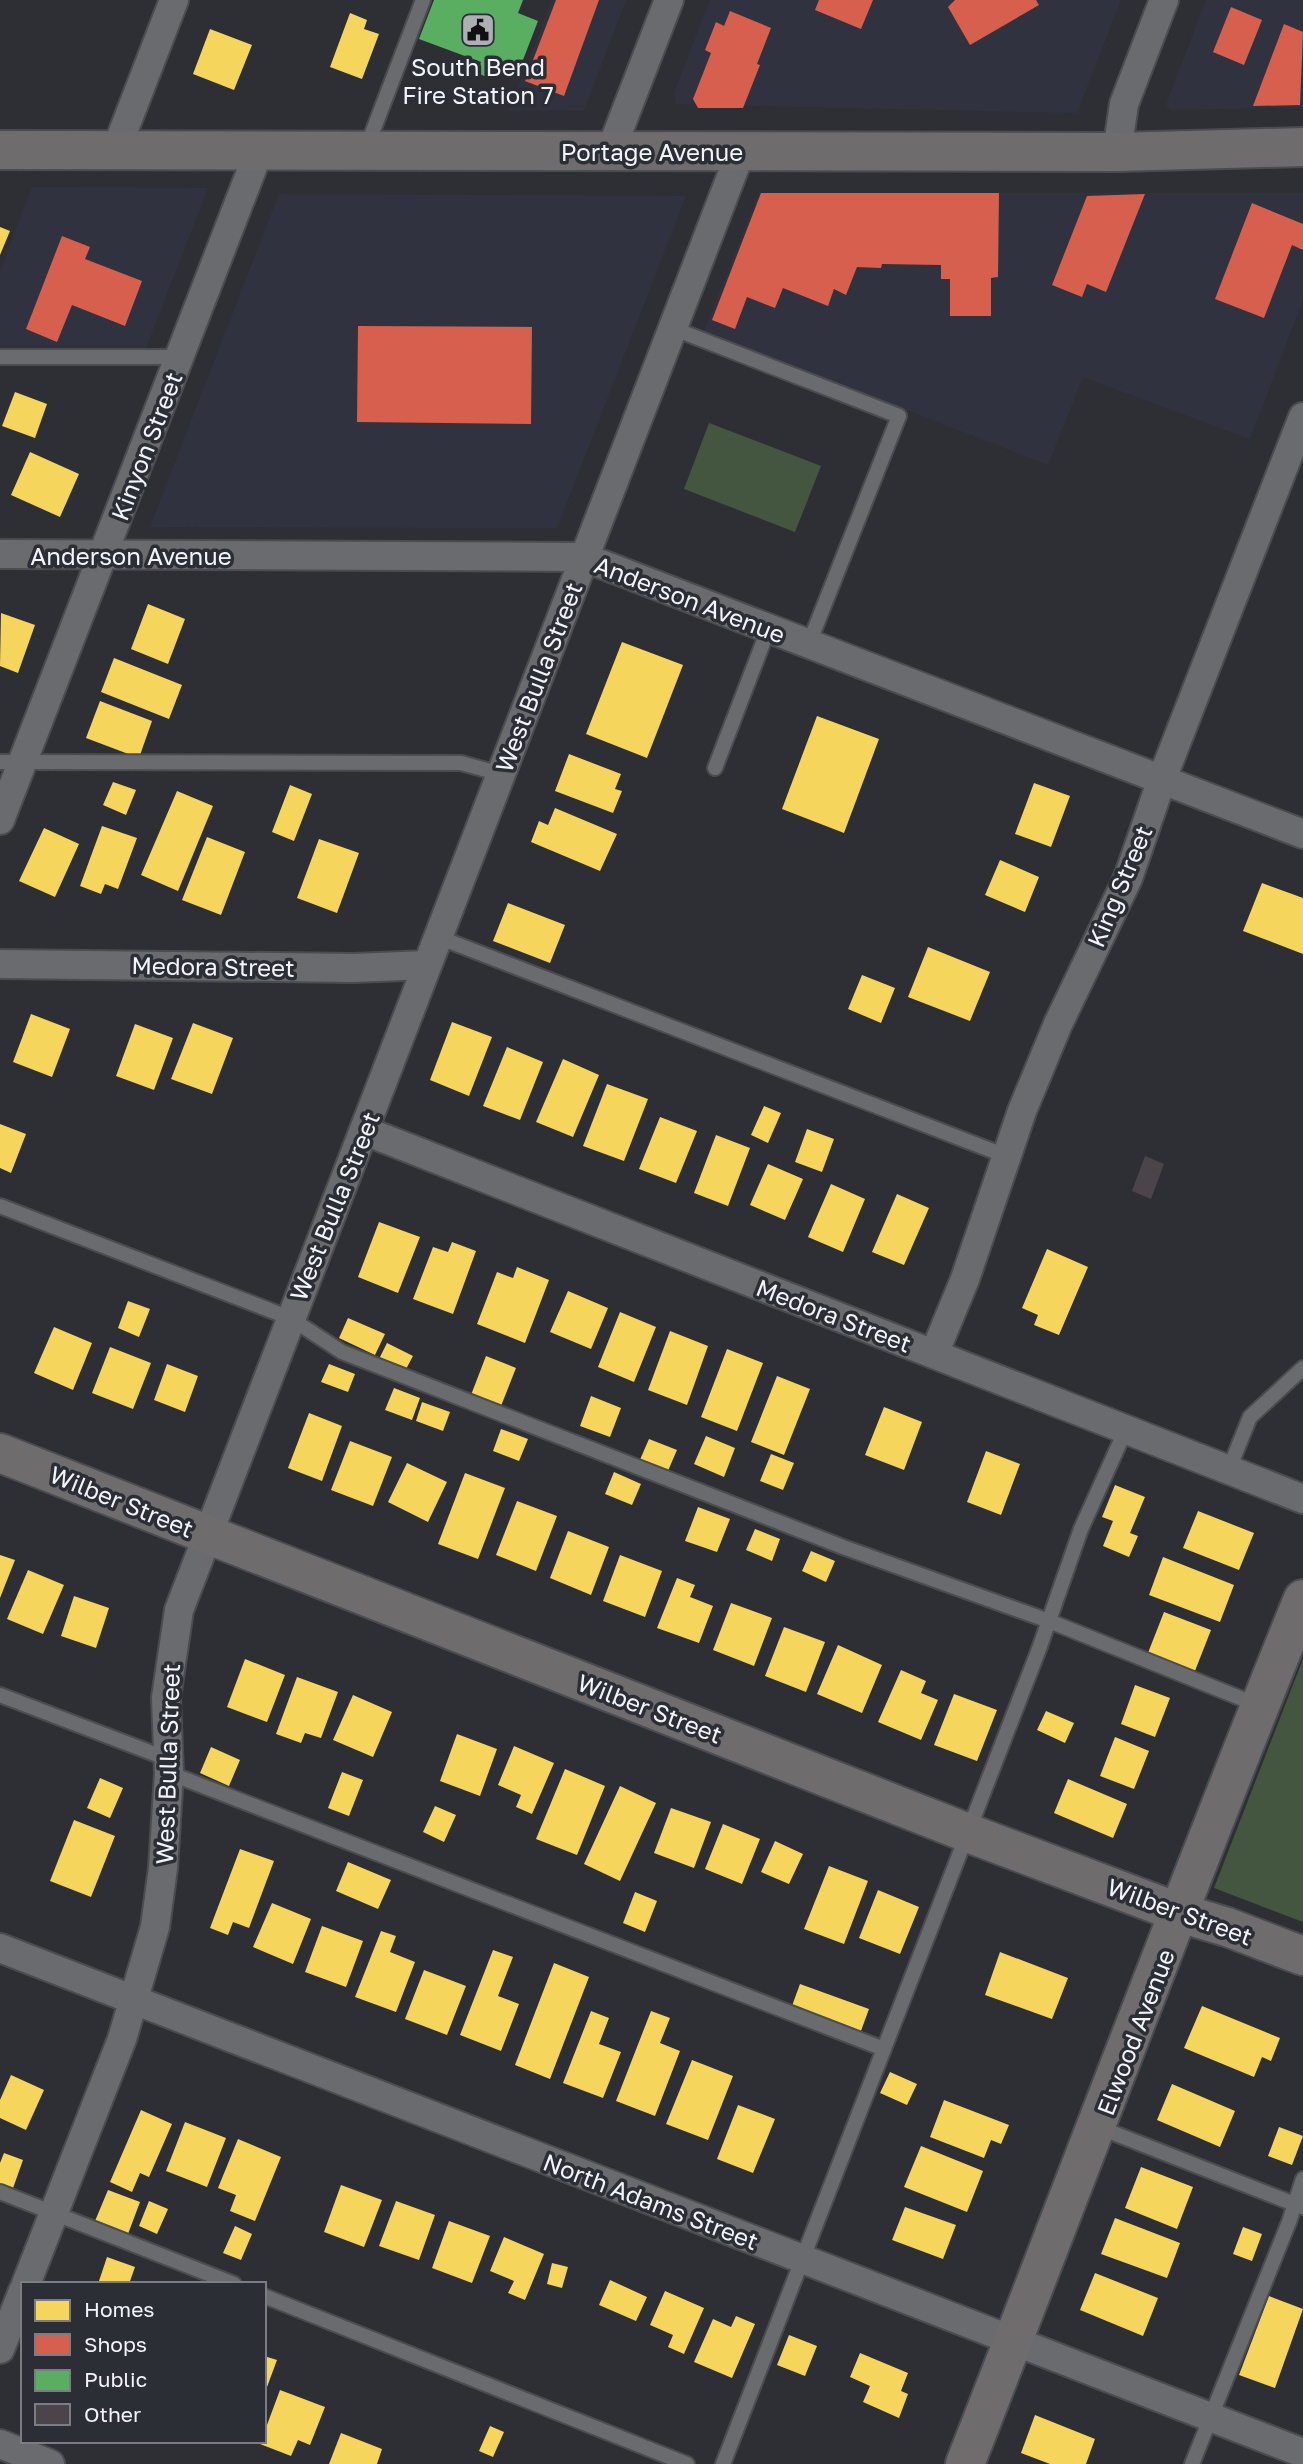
<svg xmlns="http://www.w3.org/2000/svg" width="1303" height="2464" font-family="'Golos Text',sans-serif">
	<rect width="100%" height="100%" fill="#2e2f34"/>
	<g fill="#30333f">
		<polygon points="552,0 626,0 584,110 509,111"/>
		<polygon points="710,0 1121,0 1077,113 676,104 674,93"/>
		<polygon points="1206,0 1303,0 1303,107 1171,110 1166,105"/>
		<polygon points="32,187 208,188 146,348 0,348 0,272"/>
		<polygon points="759,193 1303,193 1303,300 1250,439 1083,377 1048,465 704,331"/>
		<polygon points="279,194 686,196 557,528 150,527"/>
	</g>
	<g fill="#445640">
		<polygon points="709,423 821,466 795,532 684,489"/>
		<polygon points="1303,1659 1303,1922 1214,1888"/>
	</g>
	<g fill="#f6d55c">
		<polygon points="350,13 367,20 364,29 379,34 362,79 330,67"/>
		<polygon points="210,29 252,45 234,90 193,74"/>
		<polygon points="0,227 10,231 0,255"/>
		<polygon points="15,392 47,404 35,438 2,426"/>
		<polygon points="30,452 79,474 60,517 11,495"/>
		<polygon points="148,604 185,619 168,664 131,649"/>
		<polygon points="1,613 35,625 18,673 0,666"/>
		<polygon points="622,642 683,665 647,758 586,734"/>
		<polygon points="114,658 182,685 169,719 101,692"/>
		<polygon points="100,701 152,721 139,758 86,738"/>
		<polygon points="817,716 879,739 844,833 782,809"/>
		<polygon points="569,754 621,774 615,789 622,791 613,813 555,791"/>
		<polygon points="113,782 136,790 126,815 103,805"/>
		<polygon points="1034,783 1070,796 1051,847 1015,834"/>
		<polygon points="290,785 312,794 294,841 272,832"/>
		<polygon points="177,791 213,806 178,891 141,875"/>
		<polygon points="555,808 617,834 600,871 531,842 539,821 548,825"/>
		<polygon points="102,826 137,838 118,889 105,884 101,894 80,886"/>
		<polygon points="44,828 79,844 55,897 19,881"/>
		<polygon points="207,837 245,852 221,915 182,900"/>
		<polygon points="319,839 359,853 337,913 297,898"/>
		<polygon points="1000,860 1039,877 1025,912 985,895"/>
		<polygon points="1262,883 1303,898 1303,954 1243,931"/>
		<polygon points="508,903 565,925 550,963 493,941"/>
		<polygon points="928,947 990,972 970,1021 908,997"/>
		<polygon points="862,975 895,988 881,1023 848,1009"/>
		<polygon points="31,1014 70,1029 52,1077 13,1062"/>
		<polygon points="452,1022 492,1037 469,1096 430,1080"/>
		<polygon points="193,1023 233,1038 212,1094 171,1079"/>
		<polygon points="135,1024 173,1038 154,1090 116,1076"/>
		<polygon points="507,1047 543,1062 520,1120 483,1106"/>
		<polygon points="563,1059 599,1075 573,1137 536,1122"/>
		<polygon points="607,1084 648,1099 624,1161 583,1146"/>
		<polygon points="764,1106 781,1113 768,1143 751,1135"/>
		<polygon points="660,1117 697,1131 676,1183 639,1169"/>
		<polygon points="0,1124 26,1134 11,1173 0,1168"/>
		<polygon points="807,1129 834,1139 822,1172 795,1162"/>
		<polygon points="716,1135 750,1148 728,1206 694,1193"/>
		<polygon points="768,1164 803,1179 785,1220 750,1205"/>
		<polygon points="831,1184 865,1199 843,1252 808,1237"/>
		<polygon points="897,1194 929,1208 904,1265 872,1252"/>
		<polygon points="379,1222 420,1237 398,1293 358,1277"/>
		<polygon points="452,1242 476,1251 453,1314 413,1299 433,1247 448,1252"/>
		<polygon points="1047,1249 1088,1267 1059,1335 1034,1325 1038,1315 1022,1308"/>
		<polygon points="517,1267 549,1280 525,1343 477,1324 497,1272 513,1278"/>
		<polygon points="568,1291 608,1308 591,1349 550,1332"/>
		<polygon points="128,1301 150,1309 139,1337 118,1328"/>
		<polygon points="620,1312 656,1327 634,1382 598,1367"/>
		<polygon points="348,1318 385,1334 375,1355 339,1338"/>
		<polygon points="54,1327 92,1343 73,1390 34,1373"/>
		<polygon points="670,1331 708,1346 687,1405 648,1390"/>
		<polygon points="387,1343 413,1356 405,1371 379,1359"/>
		<polygon points="110,1347 151,1363 133,1409 92,1393"/>
		<polygon points="727,1349 763,1363 737,1431 701,1417"/>
		<polygon points="486,1356 516,1368 501,1406 471,1395"/>
		<polygon points="167,1364 198,1376 185,1412 154,1400"/>
		<polygon points="329,1364 355,1374 348,1392 321,1382"/>
		<polygon points="777,1376 810,1389 784,1455 751,1442"/>
		<polygon points="394,1388 420,1398 412,1420 385,1410"/>
		<polygon points="591,1396 621,1408 610,1437 580,1426"/>
		<polygon points="422,1402 450,1412 443,1431 416,1421"/>
		<polygon points="884,1407 922,1422 904,1470 865,1455"/>
		<polygon points="309,1413 342,1426 322,1481 288,1468"/>
		<polygon points="501,1429 528,1439 519,1461 493,1451"/>
		<polygon points="706,1436 735,1448 724,1477 694,1464"/>
		<polygon points="649,1439 677,1450 667,1473 639,1462"/>
		<polygon points="350,1441 392,1457 373,1506 331,1490"/>
		<polygon points="986,1451 1020,1464 1001,1515 967,1502"/>
		<polygon points="771,1454 794,1463 783,1490 760,1481"/>
		<polygon points="407,1463 447,1482 428,1522 388,1502"/>
		<polygon points="614,1472 641,1484 632,1505 605,1494"/>
		<polygon points="465,1473 505,1488 478,1559 438,1544"/>
		<polygon points="1115,1485 1145,1497 1130,1533 1138,1536 1129,1557 1103,1546 1113,1521 1102,1517"/>
		<polygon points="517,1501 557,1516 536,1571 496,1555"/>
		<polygon points="698,1507 730,1519 717,1552 685,1541"/>
		<polygon points="1198,1511 1254,1533 1239,1570 1183,1548"/>
		<polygon points="755,1529 780,1539 772,1561 746,1550"/>
		<polygon points="568,1531 609,1547 591,1595 550,1578"/>
		<polygon points="811,1551 835,1561 826,1582 802,1571"/>
		<polygon points="0,1555 15,1560 0,1598"/>
		<polygon points="620,1555 662,1571 645,1617 603,1601"/>
		<polygon points="1163,1557 1234,1585 1220,1622 1149,1595"/>
		<polygon points="28,1570 64,1585 43,1634 7,1619"/>
		<polygon points="677,1578 695,1585 690,1597 713,1606 699,1643 657,1628"/>
		<polygon points="74,1596 109,1608 96,1648 61,1636"/>
		<polygon points="731,1603 772,1618 754,1666 713,1650"/>
		<polygon points="1164,1612 1211,1630 1193,1676 1146,1658"/>
		<polygon points="784,1627 825,1642 806,1692 765,1676"/>
		<polygon points="838,1645 882,1665 862,1713 817,1694"/>
		<polygon points="245,1659 285,1675 267,1722 227,1707"/>
		<polygon points="901,1670 926,1681 921,1693 938,1700 921,1740 878,1722"/>
		<polygon points="297,1677 338,1692 321,1738 305,1733 301,1743 276,1734"/>
		<polygon points="1135,1685 1170,1698 1155,1737 1121,1724"/>
		<polygon points="954,1694 997,1710 977,1761 934,1745"/>
		<polygon points="353,1695 392,1712 373,1757 333,1740"/>
		<polygon points="1046,1711 1074,1723 1065,1743 1037,1730"/>
		<polygon points="457,1734 497,1749 480,1796 440,1781"/>
		<polygon points="1115,1737 1149,1751 1134,1789 1100,1776"/>
		<polygon points="514,1746 554,1763 532,1814 516,1807 521,1795 498,1785"/>
		<polygon points="211,1747 240,1760 229,1786 200,1773"/>
		<polygon points="565,1769 605,1786 577,1855 536,1839"/>
		<polygon points="342,1772 363,1780 349,1816 328,1808"/>
		<polygon points="100,1778 123,1788 110,1818 87,1808"/>
		<polygon points="1068,1779 1127,1804 1113,1838 1054,1813"/>
		<polygon points="620,1786 656,1803 620,1881 584,1864"/>
		<polygon points="435,1806 456,1815 444,1842 423,1832"/>
		<polygon points="671,1808 711,1822 694,1868 654,1853"/>
		<polygon points="74,1820 115,1836 91,1897 50,1881"/>
		<polygon points="723,1824 760,1839 742,1884 705,1869"/>
		<polygon points="775,1841 803,1854 789,1884 761,1872"/>
		<polygon points="240,1849 274,1861 249,1928 233,1922 228,1935 210,1928"/>
		<polygon points="348,1862 391,1880 378,1909 336,1891"/>
		<polygon points="829,1866 868,1881 844,1944 804,1929"/>
		<polygon points="878,1890 919,1907 900,1954 859,1938"/>
		<polygon points="635,1892 657,1901 645,1932 623,1923"/>
		<polygon points="272,1903 311,1919 293,1964 253,1947"/>
		<polygon points="322,1926 363,1941 346,1987 305,1972"/>
		<polygon points="381,1931 396,1936 390,1952 415,1962 396,2012 355,1997"/>
		<polygon points="493,1950 513,1957 498,1996 519,2004 501,2051 460,2035"/>
		<polygon points="1000,1952 1068,1978 1052,2019 985,1995"/>
		<polygon points="554,1963 589,1977 550,2079 515,2065"/>
		<polygon points="424,1970 466,1986 447,2035 405,2019"/>
		<polygon points="800,1984 869,2009 858,2039 789,2014"/>
		<polygon points="1202,2006 1280,2038 1271,2061 1262,2057 1254,2077 1184,2048"/>
		<polygon points="591,2011 609,2018 599,2044 621,2052 603,2098 563,2083"/>
		<polygon points="651,2011 670,2018 660,2043 680,2051 655,2116 616,2101"/>
		<polygon points="692,2060 733,2076 708,2140 666,2124"/>
		<polygon points="890,2072 917,2084 907,2105 880,2093"/>
		<polygon points="11,2075 44,2090 26,2130 0,2118 0,2100"/>
		<polygon points="1172,2084 1235,2111 1220,2147 1157,2120"/>
		<polygon points="944,2100 1009,2125 1001,2144 991,2140 984,2158 930,2137"/>
		<polygon points="738,2105 775,2119 753,2173 717,2159"/>
		<polygon points="141,2110 172,2124 149,2177 140,2173 132,2192 110,2182"/>
		<polygon points="185,2122 226,2138 207,2187 166,2171"/>
		<polygon points="1279,2127 1303,2136 1292,2165 1268,2156"/>
		<polygon points="238,2139 281,2157 255,2221 230,2211 236,2195 218,2188"/>
		<polygon points="921,2146 983,2171 967,2212 904,2187"/>
		<polygon points="4,2153 23,2160 12,2191 0,2187 0,2163"/>
		<polygon points="1141,2167 1193,2187 1177,2229 1125,2208"/>
		<polygon points="341,2185 382,2200 364,2247 324,2232"/>
		<polygon points="108,2190 140,2202 128,2234 95,2221"/>
		<polygon points="149,2201 168,2209 157,2234 139,2226"/>
		<polygon points="396,2201 435,2215 419,2260 379,2246"/>
		<polygon points="905,2207 956,2225 943,2259 892,2240"/>
		<polygon points="1115,2218 1180,2243 1167,2278 1101,2254"/>
		<polygon points="449,2221 490,2236 472,2283 432,2268"/>
		<polygon points="235,2226 252,2234 241,2260 223,2253"/>
		<polygon points="1243,2227 1262,2234 1252,2261 1233,2254"/>
		<polygon points="504,2237 544,2254 525,2300 508,2293 514,2281 490,2271"/>
		<polygon points="107,2257 135,2267 129,2284 98,2284"/>
		<polygon points="552,2263 568,2267 562,2288 547,2284"/>
		<polygon points="1095,2273 1158,2298 1143,2336 1080,2310"/>
		<polygon points="610,2280 647,2297 636,2321 599,2305"/>
		<polygon points="665,2291 704,2308 684,2354 668,2347 673,2335 650,2325"/>
		<polygon points="1269,2296 1303,2309 1275,2388 1239,2375"/>
		<polygon points="736,2316 755,2324 732,2378 694,2362 713,2319 731,2327"/>
		<polygon points="789,2335 817,2346 805,2376 777,2365"/>
		<polygon points="860,2353 908,2373 901,2391 908,2394 899,2418 863,2402 870,2386 850,2377"/>
		<polygon points="264,2356 277,2360 267,2387 264,2386"/>
		<polygon points="280,2390 325,2407 310,2445 298,2440 291,2456 260,2444 264,2441 264,2433"/>
		<polygon points="1035,2415 1095,2439 1086,2464 1050,2464 1021,2453"/>
		<polygon points="490,2426 504,2432 493,2457 479,2451"/>
		<polygon points="341,2433 382,2449 377,2464 329,2464"/>
	</g>
	<g fill="#d6604d">
		<polygon points="556,0 599,0 564,96 525,81"/>
		<polygon points="819,0 873,0 861,29 815,10"/>
		<polygon points="955,0 1036,0 1039,5 970,45 948,7"/>
		<polygon points="1231,7 1262,20 1244,65 1213,52"/>
		<polygon points="730,11 771,28 757,64 760,65 743,108 698,108 693,99 711,53 705,50 716,22 724,26"/>
		<polygon points="1284,24 1303,32 1300,105 1253,106"/>
		<polygon points="761,193 999,193 998,277 991,278 991,316 950,316 950,279 941,279 941,265 882,264 881,268 857,267 846,295 834,289 828,306 783,288 775,308 747,297 735,329 712,320"/>
		<polygon points="1145,194 1106,292 1087,284 1082,297 1052,285 1087,196"/>
		<polygon points="1252,203 1303,224 1303,250 1292,245 1264,318 1215,299"/>
		<polygon points="62,236 90,247 85,259 142,281 125,326 72,305 57,342 26,329"/>
		<polygon points="358,326 532,327 531,424 357,422"/>
	</g>
	<polygon fill="#5aae61" points="434,0 523,0 518,13 538,21 516,78 493,70 489,78 477,73 481,62 419,39"/>
	<polygon fill="#4b444a" points="1145,1156 1164,1164 1151,1199 1132,1191"/>
	<g fill="none" stroke-linecap="round" stroke-linejoin="round">
		<g stroke="#4b4c50" stroke-width="18">
			<g id="lane">
				<polyline points="366,149 423,0"/>
				<polyline points="672,328 899,416 808,646"/>
				<polyline points="0,357 180,357"/>
				<polyline points="0,762 461,763 501,774"/>
				<polyline points="715,768 768,630"/>
				<polyline points="438,937 1006,1156"/>
				<polyline points="0,1206 290,1318 342,1352 843,1547 1049,1621 1260,1706"/>
				<polyline points="1229,1469 1250,1417 1303,1368"/>
				<polyline points="0,1695 168,1759"/>
				<polyline points="169,1773 884,2049"/>
				<polyline points="1098,2127 1302,2207"/>
				<polyline points="0,2192 234,2284"/>
				<polyline points="264,2296 687,2464"/>
				<polyline points="723,2464 1039,1649 1081,1529 1126,1429"/>
				<polyline points="1192,2464 1289,2222 1303,2179"/>
			</g>
		</g>
		<g stroke="#4b4c50" stroke-width="32">
			<g id="street">
				<polyline points="116,150 174,0"/>
				<polyline points="611,150 669,0"/>
				<polyline points="1117,152 1124,104 1164,0"/>
				<polyline points="0,554 583,557 1303,834"/>
				<polyline points="0,820 259,151"/>
				<polyline points="0,964 354,968 427,965"/>
				<polyline points="365,1131 1303,1499"/>
				<polyline points="934,1354 965,1279 1022,1111 1058,1024 1128,878 1162,779 1303,417"/>
				<polyline points="0,1948 1303,2453"/>
				<polyline points="26,2284 122,2039 155,1927 163,1868 169,1773 166,1698 179,1610 741,151"/>
				<polyline points="0,2349 23,2291"/>
				<polyline points="0,2444 50,2464"/>
			</g>
		</g>
		<g stroke="#4b4c50" stroke-width="42">
			<g id="secondary">
				<polyline points="0,150 1117,152 1303,147"/>
				<polyline points="0,1453 968,1833 1180,1913 1227,1927 1303,1956"/>
				<path d="M965,2464C1078,2176 1186,1886 1303,1599"/>
			</g>
		</g>
		<use href="#lane" stroke="#6a6b6f" stroke-width="14"/>
		<use href="#street" stroke="#6a6b6f" stroke-width="28"/>
		<use href="#secondary" stroke="#6f6c6e" stroke-width="38"/>
	</g>
	<defs>
		<g id="civic-square" transform="scale(1.75)"><rect x="-9" y="-9" width="18" height="18" rx="4" fill="#adafb4" stroke="#2c2e36"/><path d="M-.6-6.5H3V-4.5H.6V-3L4-1V1h2V6H-6V1h2V-1L-.6-3ZM-1.2 2.5V6h2.4V2.5Z" fill="#111"/></g>
	</defs>
	<g fill-rule="evenodd">
		<use href="#civic-square" x="478" y="30"/>
	</g>
	<g text-anchor="middle" dominant-baseline="central" stroke-width="7" stroke-linejoin="round" paint-order="stroke">
		<g font-size="24" fill="#f2f4f9" stroke="#2c2e36">
			<text x="478" y="66">South Bend<tspan x="478" dy="28">Fire Station 7</tspan></text>
		</g>
		<g font-size="24" fill="#f2f4f9" stroke="#2c2e36">
			<text x="652" y="151">Portage Avenue</text>
			<text transform="translate(146 446) rotate(-69)">Kinyon Street</text>
			<text x="131" y="555">Anderson Avenue</text>
			<text transform="translate(690 599) rotate(21)">Anderson Avenue</text>
			<text transform="translate(538 677) rotate(-69)">West Bulla Street</text>
			<text transform="translate(1119 886) rotate(-67)">King Street</text>
			<text transform="translate(213 966) rotate(1)">Medora Street</text>
			<text transform="translate(334 1206) rotate(-68)">West Bulla Street</text>
			<text transform="translate(834 1315) rotate(21)">Medora Street</text>
			<text transform="translate(122 1501) rotate(22)">Wilber Street</text>
			<text transform="translate(650 1708) rotate(21)">Wilber Street</text>
			<text transform="translate(167 1764) rotate(-88)">West Bulla Street</text>
			<text transform="translate(1180 1911) rotate(20)">Wilber Street</text>
			<text transform="translate(1135 2032) rotate(-69)">Elwood Avenue</text>
			<text transform="translate(651 2201) rotate(21)">North Adams Street</text>
		</g>
	</g>
	<rect x="21" y="2282" width="245" height="161" fill="#2c2e36" stroke="#7b7d84" stroke-width="2"/>
	<rect x="35" y="2300" width="35" height="21" fill="#f6d55c" stroke="#7b7d84" stroke-width="2"/>
	<text x="84" y="2317" font-size="21" fill="#f2f4f9">Homes</text>
	<rect x="35" y="2334" width="35" height="21" fill="#d6604d" stroke="#7b7d84" stroke-width="2"/>
	<text x="84" y="2352" font-size="21" fill="#f2f4f9">Shops</text>
	<rect x="35" y="2370" width="35" height="21" fill="#5aae61" stroke="#7b7d84" stroke-width="2"/>
	<text x="84" y="2387" font-size="21" fill="#f2f4f9">Public</text>
	<rect x="35" y="2404" width="35" height="21" fill="#4b444a" stroke="#7b7d84" stroke-width="2"/>
	<text x="84" y="2422" font-size="21" fill="#f2f4f9">Other</text>
</svg>
